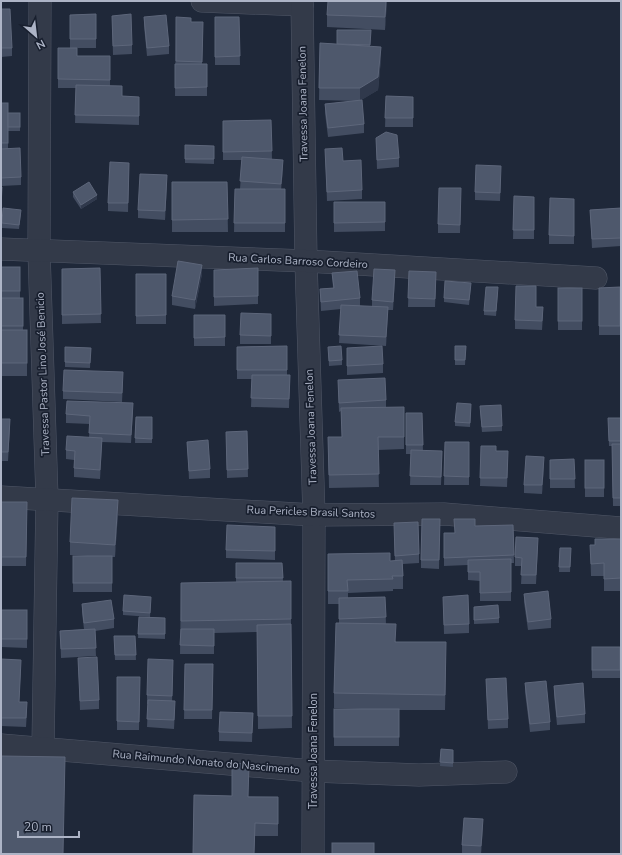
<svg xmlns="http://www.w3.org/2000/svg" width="622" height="855" font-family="'Nunito Sans',sans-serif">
	<rect width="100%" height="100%" fill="#1f2839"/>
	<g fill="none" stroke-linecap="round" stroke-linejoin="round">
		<g stroke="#505767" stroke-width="23">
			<g id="minor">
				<polyline points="40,1 39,251 47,498 43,747"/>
				<polyline points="202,1 302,5"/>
				<polyline points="302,1 306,261 314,515 313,854"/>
				<polyline points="1,249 306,261 596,278"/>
				<polyline points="1,497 314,515 444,514 621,528"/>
				<polyline points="1,745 313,771 419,775 506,772"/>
			</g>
		</g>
		<use href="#minor" stroke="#333a49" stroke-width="22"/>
	</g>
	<g fill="#434d61">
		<polygon points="387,1 385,30 327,27 327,15"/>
		<polygon points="1,9 12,48 12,56 1,57"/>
		<polygon points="96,14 96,48 70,48 70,15"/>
		<polygon points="112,16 132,45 132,54 113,55"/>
		<polygon points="144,17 169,46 169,54 147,56 144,26"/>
		<polygon points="176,17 191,22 203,22 202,64 207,64 207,96 175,96"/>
		<polygon points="215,17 239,17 240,65 215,65"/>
		<polygon points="371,30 370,46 381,59 378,90 361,100 364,124 364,133 328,137 325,113 325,104 356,101 319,100 320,43 337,44"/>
		<polygon points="58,48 77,56 110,56 110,86 122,96 139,97 139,125 75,123 76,88 58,88"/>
		<polygon points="386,96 413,97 413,127 385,127"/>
		<polygon points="1,103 8,103 8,148 21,177 21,185 1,186"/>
		<rect x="8" y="113" width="12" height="18"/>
		<polygon points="271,120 272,159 283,169 281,189 285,189 285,232 234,232 235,189 240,189 242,160 223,160 223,121"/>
		<polygon points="376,138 399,158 399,167 377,169"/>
		<polygon points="185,145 214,146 214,164 185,163"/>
		<polygon points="325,149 343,161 362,190 362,199 327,201"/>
		<polygon points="129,163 128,212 108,211 108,203"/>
		<polygon points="501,175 500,201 475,200 475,192"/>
		<polygon points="172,182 227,182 228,232 172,232"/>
		<polygon points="167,184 165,220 138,218 138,210"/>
		<polygon points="73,192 97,199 81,209 73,197"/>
		<polygon points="514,196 534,197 534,239 513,239"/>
		<polygon points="461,197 460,233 438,233 438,224"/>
		<polygon points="574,199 574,244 549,244 549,235"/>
		<polygon points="334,202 385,202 385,231 334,232"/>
		<polygon points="621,208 621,246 592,248 590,210"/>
		<polygon points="21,214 19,229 2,228 2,223"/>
		<polygon points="1,267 20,267 20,298 23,298 23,330 27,330 27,376 1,376"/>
		<polygon points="100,268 101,323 62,324 62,269"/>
		<polygon points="214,270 258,296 258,304 214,306"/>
		<polygon points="409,271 436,280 435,307 408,307"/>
		<polygon points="332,273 360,298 360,306 372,307 372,300 395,279 393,310 388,310 386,346 339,343 341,309 321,311 320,289 333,288"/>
		<rect x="136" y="274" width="30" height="50"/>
		<polygon points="202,274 195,309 172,305 172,296"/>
		<polygon points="471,287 469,305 444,302 444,298"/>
		<polygon points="620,287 620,335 599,335 599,288"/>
		<rect x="558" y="288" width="24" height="42"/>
		<polygon points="498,292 496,316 484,315 484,311"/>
		<polygon points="536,307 543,315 542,330 515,329 515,320"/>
		<polygon points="271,314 271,344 240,344 240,335"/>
		<rect x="194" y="315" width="31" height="31"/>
		<polygon points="287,346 287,375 290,375 289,408 251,407 252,379 237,379 237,347"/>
		<polygon points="455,346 466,346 465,365 455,365"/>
		<polygon points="65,347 91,348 90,368 65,367"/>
		<polygon points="328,347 342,360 342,365 329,366"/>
		<polygon points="347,348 383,364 383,373 347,375"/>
		<polygon points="338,380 386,400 386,407 404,407 404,449 378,450 379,487 329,488 328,437 342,437 341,411 339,412"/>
		<polygon points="123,381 122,402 63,399 63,391"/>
		<polygon points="471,409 470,427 455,426 455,422"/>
		<polygon points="480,411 502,426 502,431 482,432"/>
		<polygon points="133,412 131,443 102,442 100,479 74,477 74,460 66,459 66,450 89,437 90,424 66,423 66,414"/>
		<polygon points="406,413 422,413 423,451 442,460 441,485 410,485 411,454 406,454"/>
		<polygon points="136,417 152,417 152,443 135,443"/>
		<polygon points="608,418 621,418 621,506 613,506 612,446 609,446"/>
		<polygon points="1,419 10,428 8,461 1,461"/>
		<polygon points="247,431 248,477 227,478 226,432"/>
		<polygon points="187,442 210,469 210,478 189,479"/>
		<polygon points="445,442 469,442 469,485 444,485"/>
		<polygon points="481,446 496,451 508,460 507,487 480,486"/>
		<polygon points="574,459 575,488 550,488 550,460"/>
		<rect x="585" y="460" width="19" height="37"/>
		<polygon points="544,466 542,494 524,493 524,485"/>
		<polygon points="1,502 27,502 26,566 1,566"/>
		<polygon points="118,513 115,557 112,557 112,592 73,592 73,556 87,556 70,555 70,542"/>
		<polygon points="440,519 439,569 421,568 421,560"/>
		<polygon points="513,525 514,563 511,563 511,601 480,601 480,581 468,580 468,565 444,566 444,533 454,533 475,526"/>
		<polygon points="394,532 419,554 419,563 403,564 403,589 393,589 393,591 348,593 348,598 385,597 386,624 396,642 446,658 445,710 399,710 399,746 334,746 334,709 361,709 334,708 334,693 339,623 339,604 328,604 328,554 390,561 395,561"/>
		<polygon points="275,536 275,560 226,558 226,550"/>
		<polygon points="621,539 621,591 604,591 604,576 591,576 590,545 595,545"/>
		<polygon points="538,546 536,584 521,584 522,566 515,566 515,557"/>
		<polygon points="560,548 571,548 570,572 559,572"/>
		<polygon points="236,563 282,563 283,581 291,581 291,632 292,728 258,729 257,632 214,633 214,654 180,654 181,583 236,582"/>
		<polygon points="524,594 551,619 551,628 528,630 524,602"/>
		<polygon points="443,597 469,624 469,633 444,634"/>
		<polygon points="151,602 150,617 123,615 123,611"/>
		<polygon points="82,604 114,619 114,628 95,631 96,656 61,658 60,631 84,629 82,613"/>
		<polygon points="474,607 499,618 499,623 474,624"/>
		<polygon points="1,610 27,610 27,648 1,647"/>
		<polygon points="139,617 165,618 165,639 138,638"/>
		<polygon points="114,636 135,636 136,660 115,660"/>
		<rect x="592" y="647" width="28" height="31"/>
		<polygon points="78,658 99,700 99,709 80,710"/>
		<polygon points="185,664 213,664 212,719 184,719"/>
		<polygon points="1,669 21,669 19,702 27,711 26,727 1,726"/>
		<polygon points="173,669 172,701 175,710 174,729 147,727 148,704 147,704 147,695"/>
		<polygon points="117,677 140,677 139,730 117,730"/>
		<polygon points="486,679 508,719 508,728 488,729"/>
		<polygon points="525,683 550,722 550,730 530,732 525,692"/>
		<polygon points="554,686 585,714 585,723 557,725 554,695"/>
		<polygon points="253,713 252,742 219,741 219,732"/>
		<polygon points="441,749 453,750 453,767 440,766"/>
		<polygon points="194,795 278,797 278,836 255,836 254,854 193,854"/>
		<polygon points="483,827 481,854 462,853 462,845"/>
	</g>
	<g fill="#30394c">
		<polygon points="386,1 387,1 385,30 385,17"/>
		<polygon points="381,47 381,59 378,90 360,101 360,88"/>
		<polygon points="283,160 283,169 281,193 281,184"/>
		<polygon points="167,175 167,184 165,220 165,211"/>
		<polygon points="2,187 2,195 1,216 1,207"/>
		<polygon points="97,195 97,199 81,209 81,205"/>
		<polygon points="202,265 202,274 195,309 195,300"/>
		<polygon points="395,270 395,279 393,310 393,302"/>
		<polygon points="388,307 388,316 386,346 386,337"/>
		<polygon points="102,438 102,447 100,479 100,470"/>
		<polygon points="544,457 544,466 542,494 542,485"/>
		<polygon points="118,500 118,513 115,557 115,545"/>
		<polygon points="446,642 446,658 445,710 445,695"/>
		<polygon points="173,660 173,669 172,705 172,696"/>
		<polygon points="483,819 483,827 481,854 481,846"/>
	</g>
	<g fill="#4e586c" stroke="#5d667a">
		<polygon points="328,1 386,1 385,17 327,15"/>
		<polygon points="1,9 10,9 12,48 1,48"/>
		<polygon points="96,14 96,39 70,39 70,15"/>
		<polygon points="131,14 132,45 113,46 112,16"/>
		<polygon points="166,15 169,46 147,48 144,17"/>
		<polygon points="176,17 191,18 191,22 203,22 202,62 176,61"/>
		<polygon points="215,17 239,17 240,56 215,57"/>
		<polygon points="337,30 371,30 370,45 337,44"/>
		<polygon points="320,43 381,47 378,77 360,88 319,88"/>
		<polygon points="58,48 77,48 77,56 110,56 110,80 58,79"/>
		<polygon points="175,64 207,64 207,87 175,88"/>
		<polygon points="76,85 122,86 122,96 139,97 139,116 75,115"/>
		<polygon points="386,96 413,97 413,118 385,118"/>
		<polygon points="362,100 364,124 328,128 325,104"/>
		<rect x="1" y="103" width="7" height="40"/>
		<rect x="8" y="113" width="12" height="14"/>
		<polygon points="271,120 272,151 223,152 223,121"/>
		<polygon points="386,132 397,135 399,158 377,160 376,138"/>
		<polygon points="185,145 214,146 214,159 185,159"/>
		<polygon points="20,148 21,177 1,178 1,149"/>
		<polygon points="342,148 343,161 361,160 362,190 327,192 325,149"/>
		<polygon points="242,157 283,160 281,184 240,181"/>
		<polygon points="110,162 129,163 128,203 108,203"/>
		<polygon points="476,165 501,166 500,193 475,192"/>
		<polygon points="140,174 167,175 165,211 138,210"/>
		<polygon points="89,182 97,195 81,205 73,192"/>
		<polygon points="172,182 227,182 228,219 172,220"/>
		<polygon points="1,187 2,187 1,207"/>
		<polygon points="439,188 461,188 460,225 438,224"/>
		<polygon points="235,189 285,189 285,223 234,223"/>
		<polygon points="514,196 534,197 534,230 513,230"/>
		<polygon points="550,198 574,199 574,236 549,235"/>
		<polygon points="334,202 385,202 385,222 334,223"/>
		<polygon points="3,208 21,210 19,225 2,223"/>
		<polygon points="621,208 621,238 592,239 590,210"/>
		<polygon points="178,261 202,265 195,300 172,296"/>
		<rect x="1" y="267" width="19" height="24"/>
		<polygon points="100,268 101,314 62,315 62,269"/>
		<polygon points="258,268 258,296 214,297 214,270"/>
		<polygon points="374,269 395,270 393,302 372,300"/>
		<polygon points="357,271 360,298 321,302 320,289 334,288 332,273"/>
		<polygon points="409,271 436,272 435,299 408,298"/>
		<polygon points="136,274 166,274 166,315 136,316"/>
		<polygon points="445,281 471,283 469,300 444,298"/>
		<polygon points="516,286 536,286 536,307 543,307 542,321 515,320"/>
		<polygon points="486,287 498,287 496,311 484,311"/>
		<polygon points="620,287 620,326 599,326 599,288"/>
		<rect x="558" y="288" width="24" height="33"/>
		<rect x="1" y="298" width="22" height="28"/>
		<polygon points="341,305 388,307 386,337 339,335"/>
		<polygon points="241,313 271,314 271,336 240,335"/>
		<polygon points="194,315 225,315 225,337 194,338"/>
		<rect x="1" y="330" width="26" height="33"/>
		<polygon points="287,346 287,370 237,370 237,347"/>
		<polygon points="341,346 342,360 329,361 328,347"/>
		<polygon points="382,346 383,364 347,366 347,348"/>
		<polygon points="455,346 466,346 465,360 455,360"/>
		<polygon points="65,347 91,348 90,363 65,362"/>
		<polygon points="64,370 123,372 122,393 63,391"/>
		<polygon points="252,375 290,375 289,399 251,398"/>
		<polygon points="385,378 386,400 339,403 338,380"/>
		<polygon points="67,401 133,403 131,435 89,433 90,416 66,414"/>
		<polygon points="457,403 471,404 470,423 455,422"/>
		<polygon points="501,405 502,426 482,427 480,406"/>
		<polygon points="404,407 404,437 378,437 379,474 329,475 328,437 342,437 341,408"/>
		<polygon points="406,413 422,413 423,445 406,445"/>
		<polygon points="136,417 152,417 152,439 135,438"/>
		<polygon points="608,418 621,418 621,441 609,441"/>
		<polygon points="1,419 10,419 8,452 1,452"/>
		<polygon points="247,431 248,469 227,470 226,432"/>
		<polygon points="67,436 102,438 100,470 74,468 75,451 66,450"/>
		<polygon points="208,440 210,469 189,471 187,442"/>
		<polygon points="445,442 469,442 469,477 444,476"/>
		<polygon points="612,444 621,444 621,498 613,498"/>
		<polygon points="481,446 496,446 496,451 508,451 507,478 480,478"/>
		<polygon points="411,450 442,451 441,477 410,476"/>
		<polygon points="526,456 544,457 542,485 524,485"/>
		<polygon points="574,459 575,479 550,479 550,460"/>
		<rect x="585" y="460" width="19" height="28"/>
		<polygon points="72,498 118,500 115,545 70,542"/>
		<polygon points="1,502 27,502 26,557 1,557"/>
		<polygon points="422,519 440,519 439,560 421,560"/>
		<polygon points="454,519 475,519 475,526 513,525 514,555 444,558 444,533 455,533"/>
		<polygon points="418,522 419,554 395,556 394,523"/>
		<polygon points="227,525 275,527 275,551 226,550"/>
		<polygon points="516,537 538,538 536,575 521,575 522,558 515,557"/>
		<polygon points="595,539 621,539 621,578 604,579 604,563 591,564 590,545 595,545"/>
		<polygon points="560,548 571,548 570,567 559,567"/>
		<polygon points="390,553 390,561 402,560 403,576 392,576 393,579 347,580 348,591 328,591 328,554"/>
		<rect x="73" y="556" width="39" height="27"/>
		<polygon points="511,559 511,592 480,593 480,572 468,572 468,560"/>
		<polygon points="236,563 282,563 283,578 236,578"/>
		<polygon points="291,581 291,619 181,621 181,583"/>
		<polygon points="548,591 551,619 528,622 524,594"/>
		<polygon points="124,595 151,597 150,613 123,611"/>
		<polygon points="468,595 469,624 444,625 443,597"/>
		<polygon points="385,597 386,617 339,619 339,598"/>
		<polygon points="111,600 114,619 84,623 82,604"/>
		<polygon points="498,605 499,618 474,620 474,607"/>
		<rect x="1" y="610" width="26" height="29"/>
		<polygon points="139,617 165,618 165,634 138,634"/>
		<polygon points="336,623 396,624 395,642 446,642 445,695 334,693"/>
		<polygon points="291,624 292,716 258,716 257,625"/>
		<polygon points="95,629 96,648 61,649 60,631"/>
		<polygon points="181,629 214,629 214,646 180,645"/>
		<polygon points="114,636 135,636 136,655 115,655"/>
		<rect x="592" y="647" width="28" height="23"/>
		<polygon points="97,657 99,700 80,701 78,658"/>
		<polygon points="1,659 21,660 19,702 27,702 26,718 1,718"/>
		<polygon points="148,659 173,660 172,696 147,695"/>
		<polygon points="185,664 213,664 212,710 184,710"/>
		<polygon points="117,677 140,677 139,722 117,721"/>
		<polygon points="506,678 508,719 488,720 486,679"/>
		<polygon points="546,681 550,722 530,724 525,683"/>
		<polygon points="583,683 585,714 557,717 554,686"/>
		<polygon points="148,700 175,701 174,720 147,719"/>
		<rect x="334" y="709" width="65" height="28"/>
		<polygon points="220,712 253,713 252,733 219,732"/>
		<polygon points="441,749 453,750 453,763 440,762"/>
		<polygon points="1,756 65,757 63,854 1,854"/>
		<polygon points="232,763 249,764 248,797 278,797 278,824 255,823 254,854 193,854 194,795 232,796"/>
		<polygon points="464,818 483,819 481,846 462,845"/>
		<rect x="332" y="843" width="42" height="11"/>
	</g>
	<g text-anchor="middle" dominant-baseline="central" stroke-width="3.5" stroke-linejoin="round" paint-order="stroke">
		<g font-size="11" fill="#adb4c6" stroke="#181f2e">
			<text transform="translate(303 104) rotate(-91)">Travessa Joana Fenelon</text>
			<text transform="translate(298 261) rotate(3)">Rua Carlos Barroso Cordeiro</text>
			<text transform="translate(43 374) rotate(-92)">Travessa Pastor Lino José Benicio</text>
			<text transform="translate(311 427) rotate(-92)">Travessa Joana Fenelon</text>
			<text transform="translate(311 512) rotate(2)">Rua Pericles Brasil Santos</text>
			<text transform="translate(313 751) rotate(-90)">Travessa Joana Fenelon</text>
			<text transform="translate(206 762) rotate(5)">Rua Raimundo Nonato do Nascimento</text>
		</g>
	</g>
	<rect width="622" height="855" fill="none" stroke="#adb4c6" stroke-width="4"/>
	<g transform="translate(36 36) rotate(152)" stroke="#181f2e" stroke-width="3" paint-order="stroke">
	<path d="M0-3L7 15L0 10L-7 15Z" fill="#adb4c6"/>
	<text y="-6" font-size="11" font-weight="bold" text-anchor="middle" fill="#adb4c6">N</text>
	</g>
	<path d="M18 831v6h61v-6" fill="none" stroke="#adb4c6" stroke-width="2"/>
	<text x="24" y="831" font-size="12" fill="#adb4c6" stroke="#181f2e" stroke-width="3" paint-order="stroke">20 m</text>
</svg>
